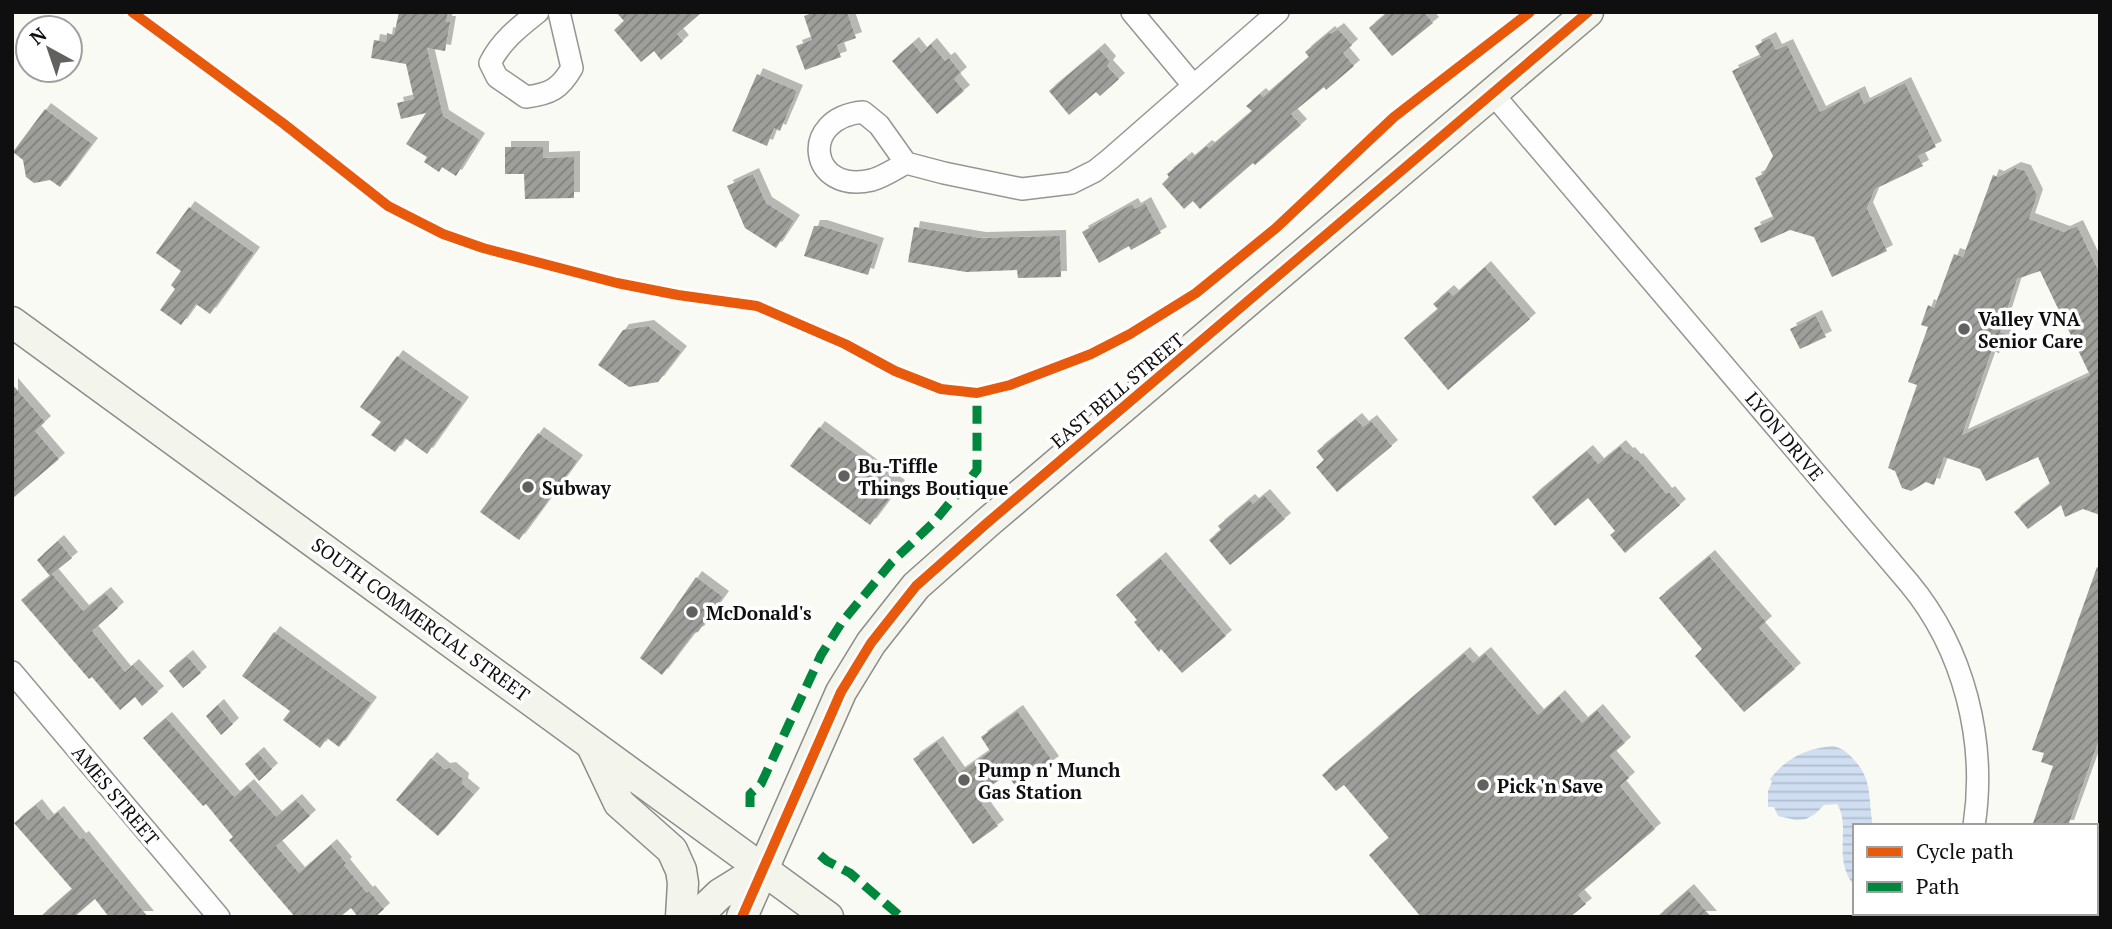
<svg xmlns="http://www.w3.org/2000/svg" width="2112" height="929" font-family="'PT Serif',serif">
	<defs>
		<pattern id="water-rules" width="6" height="5" patternUnits="userSpaceOnUse" patternTransform="scale(1.75)"><rect width="6" height="5" fill="#cfdef1"/><path d="M0 2.5h6" fill="none" stroke="#b1bdcd"/></pattern>
		<pattern id="building-hatch" width="6" height="6" patternUnits="userSpaceOnUse" patternTransform="scale(1.75)"><rect width="6" height="6" fill="#9e9e9a"/><path d="M-1 1l2-2M0 6l6-6M5 7l2-2" fill="none" stroke="#7f7f7c"/></pattern>
		<filter id="shadow"><feDropShadow dx="6" dy="-6" stdDeviation="0" flood-color="#0004"/></filter>
	</defs>
	<rect width="100%" height="100%" fill="#fafaf5"/>
	<path fill="url(#water-rules)" d="M1833,746C1843,748 1849,754 1856,762C1873,781 1868,802 1873,826H1855V887C1831,858 1852,828 1837,804L1824,805L1815,814L1806,819L1796,820L1778,816L1774,807H1768V791L1772,782L1770,779C1786,758 1807,748 1833,746Z"/>
	<g fill="url(#building-hatch)" fill-rule="evenodd" filter="url(#shadow)">
		<polygon points="399,12 448,12 446,22 450,22 445,51 427,48 443,116 479,139 456,176 442,167 439,172 424,162 427,157 406,144 426,113 401,119 397,103 414,99 406,64 371,58 374,40 386,42 387,33 394,35"/>
		<polygon points="616,12 702,12 677,34 683,41 661,60 654,51 641,62 614,30 624,21"/>
		<polygon points="815,12 847,12 856,38 837,45 841,57 805,70 796,46 812,40 804,16"/>
		<polygon points="1388,12 1424,12 1433,23 1392,56 1369,28"/>
		<polygon points="1338,29 1352,45 1343,53 1354,66 1326,90 1324,87 1291,114 1301,125 1255,165 1253,163 1200,209 1193,201 1184,209 1162,184 1169,177 1167,174 1186,158 1189,161 1206,146 1209,148 1252,111 1246,106 1260,94 1263,97 1309,57 1305,52 1329,32 1331,34"/>
		<polygon points="1770,38 1776,50 1787,45 1820,112 1859,92 1864,104 1905,83 1936,147 1918,156 1923,166 1875,189 1867,208 1887,251 1832,277 1814,237 1790,230 1761,243 1754,228 1774,219 1755,178 1763,174 1773,156 1732,71 1761,57 1755,46"/>
		<polygon points="913,43 921,53 931,44 945,61 949,58 961,73 954,79 964,91 937,114 892,61"/>
		<polygon points="1099,49 1110,62 1107,66 1119,79 1100,96 1096,92 1069,115 1049,91"/>
		<polygon points="757,74 797,91 780,131 774,128 767,146 732,131"/>
		<polygon points="45,109 92,144 60,187 50,180 34,183 26,177 23,160 13,152"/>
		<polygon points="505,147 543,147 543,158 574,157 574,198 525,199 524,174 505,174"/>
		<path d="M2015,168L2025,171L2037,195L2029,219L2064,232L2077,226L2100,274V515L2083,509L2065,517L2061,505L2028,529L2014,512L2050,484L2038,457L1986,481L1980,469L1944,457L1934,485L1926,482L1911,491L1902,488L1895,471L1888,468L1917,385L1908,382L1928,327L1921,325L1928,305L1934,308L1954,254L1963,257L1993,175L1998,177ZM2040,271L2090,375L1962,435L1992,350L1999,353L2006,334L2000,332L2017,279Z"/>
		<polygon points="753,174 766,203 794,221 776,248 745,228 727,186"/>
		<polygon points="1145,203 1161,233 1131,250 1129,246 1099,263 1082,232 1132,204 1135,209"/>
		<polygon points="189,207 254,253 210,314 196,304 181,325 160,310 175,289 171,285 181,271 156,253"/>
		<polygon points="814,226 821,226 878,244 868,275 804,256"/>
		<polygon points="914,227 980,238 1060,236 1061,277 1018,278 1017,270 966,272 908,262"/>
		<polygon points="1485,267 1530,319 1448,390 1404,338 1438,309 1433,304 1448,291 1453,296"/>
		<polygon points="1816,316 1826,337 1800,349 1790,329"/>
		<polygon points="648,326 681,352 658,382 629,387 598,365 623,330"/>
		<polygon points="397,356 463,403 427,454 405,438 395,452 371,435 381,422 360,407"/>
		<polygon points="12,384 45,422 35,431 59,459 12,499"/>
		<polygon points="1356,419 1363,427 1371,421 1392,446 1337,492 1316,467 1324,460 1317,451"/>
		<polygon points="819,427 899,486 870,525 790,466"/>
		<polygon points="538,433 577,461 519,540 480,512"/>
		<polygon points="1620,446 1627,454 1629,453 1635,460 1637,459 1664,491 1666,494 1669,492 1680,505 1625,553 1610,535 1615,531 1588,498 1555,526 1532,497 1587,451 1598,464"/>
		<polygon points="1264,495 1285,519 1230,565 1209,540 1221,530 1218,526 1249,500 1253,504"/>
		<polygon points="58,541 72,558 52,574 83,611 105,593 118,608 92,631 125,672 133,665 158,692 142,706 135,697 120,710 92,677 89,679 21,600 50,576 37,560"/>
		<polygon points="1709,556 1766,622 1759,628 1795,669 1744,712 1695,656 1702,649 1659,598"/>
		<polygon points="1160,558 1226,636 1182,673 1161,649 1159,652 1134,622 1137,620 1116,595"/>
		<polygon points="2097,567 2100,568 2100,737 2068,826 2032,826 2053,766 2041,762 2044,753 2032,750"/>
		<polygon points="696,577 723,597 698,632 694,633 662,675 640,658"/>
		<polygon points="274,632 371,703 339,747 327,738 320,748 283,720 290,711 242,676"/>
		<polygon points="1464,653 1473,663 1485,653 1538,715 1559,696 1582,723 1597,710 1625,743 1610,756 1629,778 1620,786 1655,829 1578,895 1586,904 1570,917 1421,917 1369,855 1389,838 1344,785 1336,791 1322,775"/>
		<polygon points="187,656 201,673 183,688 169,671"/>
		<polygon points="218,705 233,724 221,735 206,716"/>
		<polygon points="1017,711 1053,762 1017,788 1007,775 976,796 998,826 973,844 913,759 937,742 959,773 990,751 981,737"/>
		<polygon points="166,718 234,797 248,785 276,817 296,800 310,816 276,846 299,873 331,845 346,863 344,865 367,893 369,891 384,909 375,917 358,917 351,908 340,917 295,917 229,840 233,837 206,804 203,806 143,738"/>
		<polygon points="258,753 272,769 259,781 245,764"/>
		<polygon points="431,758 444,769 450,768 463,779 462,784 474,794 438,836 396,800"/>
		<polygon points="36,805 48,820 58,812 80,839 83,837 148,917 109,917 95,899 74,917 40,917 72,889 14,823"/>
		<polygon points="1688,890 1711,917 1657,917"/>
	</g>
	<g fill="none" stroke-linecap="round" stroke-linejoin="round">
		<g stroke="#959593" stroke-width="24">
			<g id="street">
				<path d="M538,12C519,27 501,41 490,63L497,77L526,97C550,94 560,89 572,68L559,12"/>
				<polyline points="1132,12 1193,85"/>
				<path d="M1492,93L1909,583C1964,649 1987,741 1974,826"/>
				<path d="M906,163C895,169 883,177 872,180C809,195 798,118 863,112L879,125L906,163L944,173L1022,189L1071,183L1095,171L1110,159L1278,12"/>
				<polyline points="12,672 219,917"/>
				<polyline points="1947,917 1949,913"/>
			</g>
		</g>
		<g stroke="#8b8b89" stroke-width="33">
			<g id="secondary">
				<polyline points="12,322 828,917"/>
				<polyline points="592,746 619,803 672,850 681,870 683,883 681,917"/>
				<polyline points="696,917 720,894 762,868"/>
				<polyline points="742,917 841,692 871,643 916,586 987,523 1588,12"/>
			</g>
		</g>
		<use href="#street" stroke="#fefefe" stroke-width="21"/>
		<use href="#secondary" stroke="#f3f4eb" stroke-width="30"/>
		<g stroke="#00873e" stroke-width="9" stroke-dasharray="18 9" stroke-linecap="butt">
			<polyline points="750,807 750,794 761,784 821,655 842,622 892,562 933,523 977,470 977,393"/>
			<polyline points="820,855 827,861 850,873 901,917"/>
		</g>
		<g stroke="#fff" stroke-width="15">
			<g id="cycleway">
				<polyline points="132,12 284,124 388,206 443,234 483,248 617,283 678,295 757,306 845,344 895,371 941,389 977,393 1010,385 1091,354 1130,334 1196,293 1276,228 1394,117 1530,12"/>
				<polyline points="742,917 841,692 871,643 916,586 987,523 1588,12"/>
			</g>
		</g>
		<use href="#cycleway" stroke="#e8590c" stroke-width="10"/>
	</g>
	<g fill="#616160" stroke="#fff" stroke-width="2.5">
		<circle cx="1964" cy="329" r="7"/>
		<circle cx="844" cy="476" r="7"/>
		<circle cx="528" cy="487" r="7"/>
		<circle cx="692" cy="612" r="7"/>
		<circle cx="964" cy="780" r="7"/>
		<circle cx="1483" cy="785" r="7"/>
	</g>
	<g text-anchor="middle" dominant-baseline="central" stroke-width="7" stroke-linejoin="round" paint-order="stroke">
		<g font-size="19" font-weight="bold" fill="#0f0f0f" stroke="#fff" text-anchor="start">
			<text x="1978" y="318">Valley VNA<tspan x="1978" dy="22">Senior Care</tspan></text>
			<text x="858" y="465">Bu-Tiffle<tspan x="858" dy="22">Things Boutique</tspan></text>
			<text x="542" y="487">Subway</text>
			<text x="706" y="612">McDonald's</text>
			<text x="978" y="769">Pump n' Munch<tspan x="978" dy="22">Gas Station</tspan></text>
			<text x="1497" y="785">Pick 'n Save</text>
		</g>
		<g font-size="19" fill="#0f0f0f" stroke="#fff">
			<text transform="translate(1117 390) rotate(-40)">EAST BELL STREET</text>
			<text transform="translate(1785 436) rotate(50)">LYON DRIVE</text>
			<text transform="translate(421 619) rotate(36)">SOUTH COMMERCIAL STREET</text>
			<text transform="translate(116 795) rotate(50)">AMES STREET</text>
		</g>
	</g>
	<rect width="2112" height="929" fill="none" stroke="#0f0f0f" stroke-width="28"/>
	<rect x="1853" y="824" width="245" height="91" fill="#ffffff" stroke="#9f9f9f" stroke-width="2"/>
	<rect x="1867" y="847" width="35" height="10" fill="#e8590c" stroke="#9f9f9f" stroke-width="2"/>
	<text x="1916" y="859" font-size="21" fill="#0f0f0f">Cycle path</text>
	<rect x="1867" y="882" width="35" height="10" fill="#00873e" stroke="#9f9f9f" stroke-width="2"/>
	<text x="1916" y="894" font-size="21" fill="#0f0f0f">Path</text>
	<g transform="translate(49 49) rotate(320)"><circle r="33" fill="#ffffff" stroke="#9f9f9f" stroke-width="2"/>
	<path d="M0-5L12 26L0 18L-12 26Z" fill="#616160"/>
	<text y="-10" font-size="19" font-weight="bold" text-anchor="middle" fill="#0f0f0f">N</text>
	</g>
</svg>
